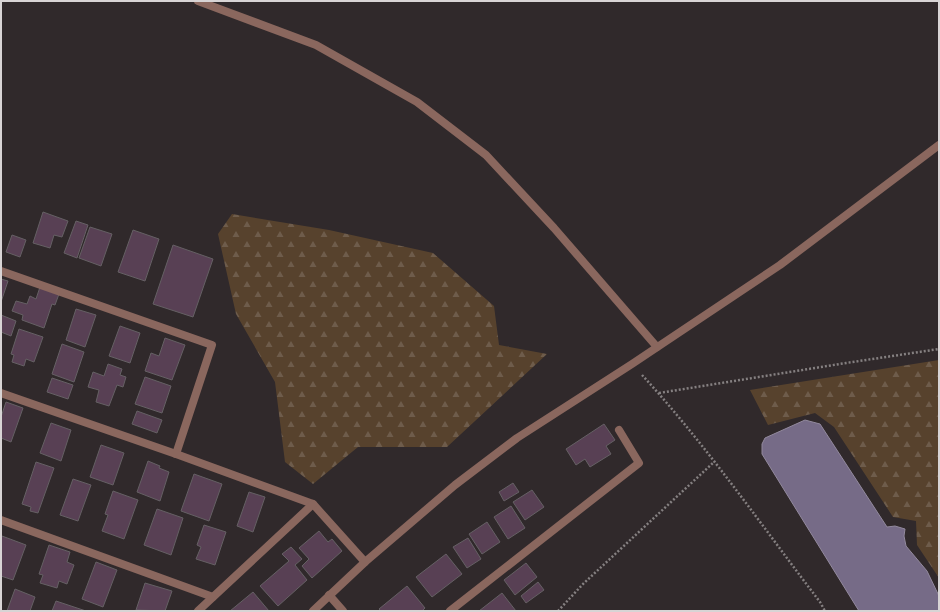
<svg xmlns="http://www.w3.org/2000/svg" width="940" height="612" font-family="'DM Sans',sans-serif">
	<defs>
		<pattern id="forest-firs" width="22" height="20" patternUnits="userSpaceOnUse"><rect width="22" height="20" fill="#57422d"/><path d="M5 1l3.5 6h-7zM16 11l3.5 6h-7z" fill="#6e5c4b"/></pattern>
	</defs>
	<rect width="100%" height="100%" fill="#30292b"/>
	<g fill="url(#forest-firs)">
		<polygon points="232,214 329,230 433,253 494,306 499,345 547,354 447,447 358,447 313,484 285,462 275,382 236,314 218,234"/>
		<polygon points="939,360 939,578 917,545 916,521 893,517 834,427 815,413 768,425 750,390"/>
	</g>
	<polygon fill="#766b87" stroke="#938a9e" points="805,420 820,424 887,527 895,526 905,529 904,536 906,546 927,571 939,596 939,611 859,611 762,454 762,444 765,438"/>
	<g fill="#584054" stroke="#656064">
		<polygon points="43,212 68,221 62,237 54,235 50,248 33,243"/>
		<polygon points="76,221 88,225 77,258 64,253"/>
		<polygon points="90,227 112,234 101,266 79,258"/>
		<polygon points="133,230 159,239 145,281 118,272"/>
		<polygon points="12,235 26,240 20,257 6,252"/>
		<polygon points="173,245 213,259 193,317 153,304"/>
		<polygon points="1,279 8,281 1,302"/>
		<polygon points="40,287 59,294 55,305 52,304 44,328 22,320 23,315 12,311 16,301 27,304 30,296 36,299"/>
		<polygon points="76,309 96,315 85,347 66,340"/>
		<polygon points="1,315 16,321 11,336 1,332"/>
		<polygon points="120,326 140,333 130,363 109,356"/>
		<polygon points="19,329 43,337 34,362 26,359 24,366 12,362 14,355 11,354"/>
		<polygon points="165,338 185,345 172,380 145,371 151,353 159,356"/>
		<polygon points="62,344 84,352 74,382 52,374"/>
		<polygon points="108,364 122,369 120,375 126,377 123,387 117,385 109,406 96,402 99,390 88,387 93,372 104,376"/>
		<polygon points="145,377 171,386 162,413 135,404"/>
		<polygon points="52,378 73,385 68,399 47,392"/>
		<polygon points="6,402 23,408 11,442 1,438 1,417"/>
		<polygon points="137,411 162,420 157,433 132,424"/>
		<polygon points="51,423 71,430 61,461 40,453"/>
		<polygon points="604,424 615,440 606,446 611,454 590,467 585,459 576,465 566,449"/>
		<polygon points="101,445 124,453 113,485 90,477"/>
		<polygon points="148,461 160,466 159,468 169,472 160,501 137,492"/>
		<polygon points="36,462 54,468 38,513 30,511 31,507 22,504"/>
		<polygon points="194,474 222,484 209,521 181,511"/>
		<polygon points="73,479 91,485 78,521 60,515"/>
		<polygon points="513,483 519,492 504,501 499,492"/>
		<polygon points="532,490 544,507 525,520 513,502"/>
		<polygon points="113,491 138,500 124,539 102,531 108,515 105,514"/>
		<polygon points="249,492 265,497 253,532 237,526"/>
		<polygon points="511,506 525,528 508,539 494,517"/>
		<polygon points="157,509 183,518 171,555 144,545"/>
		<polygon points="487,522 500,542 482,554 469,534"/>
		<polygon points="204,525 226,532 215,565 196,559 201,547 197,545"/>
		<polygon points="319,531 328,542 332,539 342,551 312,578 302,566 309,559 299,548"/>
		<polygon points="2,536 26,545 13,580 1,576 1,538"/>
		<polygon points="468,538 481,559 467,568 453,547"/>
		<polygon points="49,545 70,552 67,562 74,565 67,584 59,581 57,588 40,583 43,575 39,574"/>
		<polygon points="291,547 302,559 295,565 307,580 278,606 260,586 289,561 282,554"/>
		<polygon points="446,554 462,574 432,597 416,577"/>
		<polygon points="96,562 117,570 103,607 82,599"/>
		<polygon points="526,563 537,577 515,595 504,580"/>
		<polygon points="538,582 544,590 526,603 521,596"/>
		<polygon points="145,583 172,591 165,611 136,610"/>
		<polygon points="407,586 425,608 422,611 381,611 379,609"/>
		<polygon points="15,589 35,597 30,611 7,611"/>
		<polygon points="253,592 269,611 230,611"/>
		<polygon points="502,593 516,611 479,611"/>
		<polygon points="56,601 86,611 52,611"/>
	</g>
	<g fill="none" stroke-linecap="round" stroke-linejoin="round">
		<g stroke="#858081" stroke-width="2.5" stroke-dasharray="2 2" stroke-linecap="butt">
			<path d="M642,375C707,446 762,526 820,602L825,611"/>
			<polyline points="659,393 846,363 939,349"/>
			<polyline points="558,611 583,584 714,462"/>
		</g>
		<g stroke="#8a675e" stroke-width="8">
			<polyline points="1,271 212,345 176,454"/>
			<polyline points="1,393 176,454 313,504 365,562"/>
			<polyline points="1,520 213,597"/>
			<polyline points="329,595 343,611"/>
			<polyline points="198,611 313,504"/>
			<polyline points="450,611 639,463 619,430"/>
		</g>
		<g stroke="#8a675e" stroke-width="8">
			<polyline points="198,1 316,45 417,102 486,155 554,228 657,347"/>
			<polyline points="313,611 365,562 455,485 517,438 632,364 780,265 939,145"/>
		</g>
	</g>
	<rect width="940" height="612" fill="none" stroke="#d8d4d5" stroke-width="4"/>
</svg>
